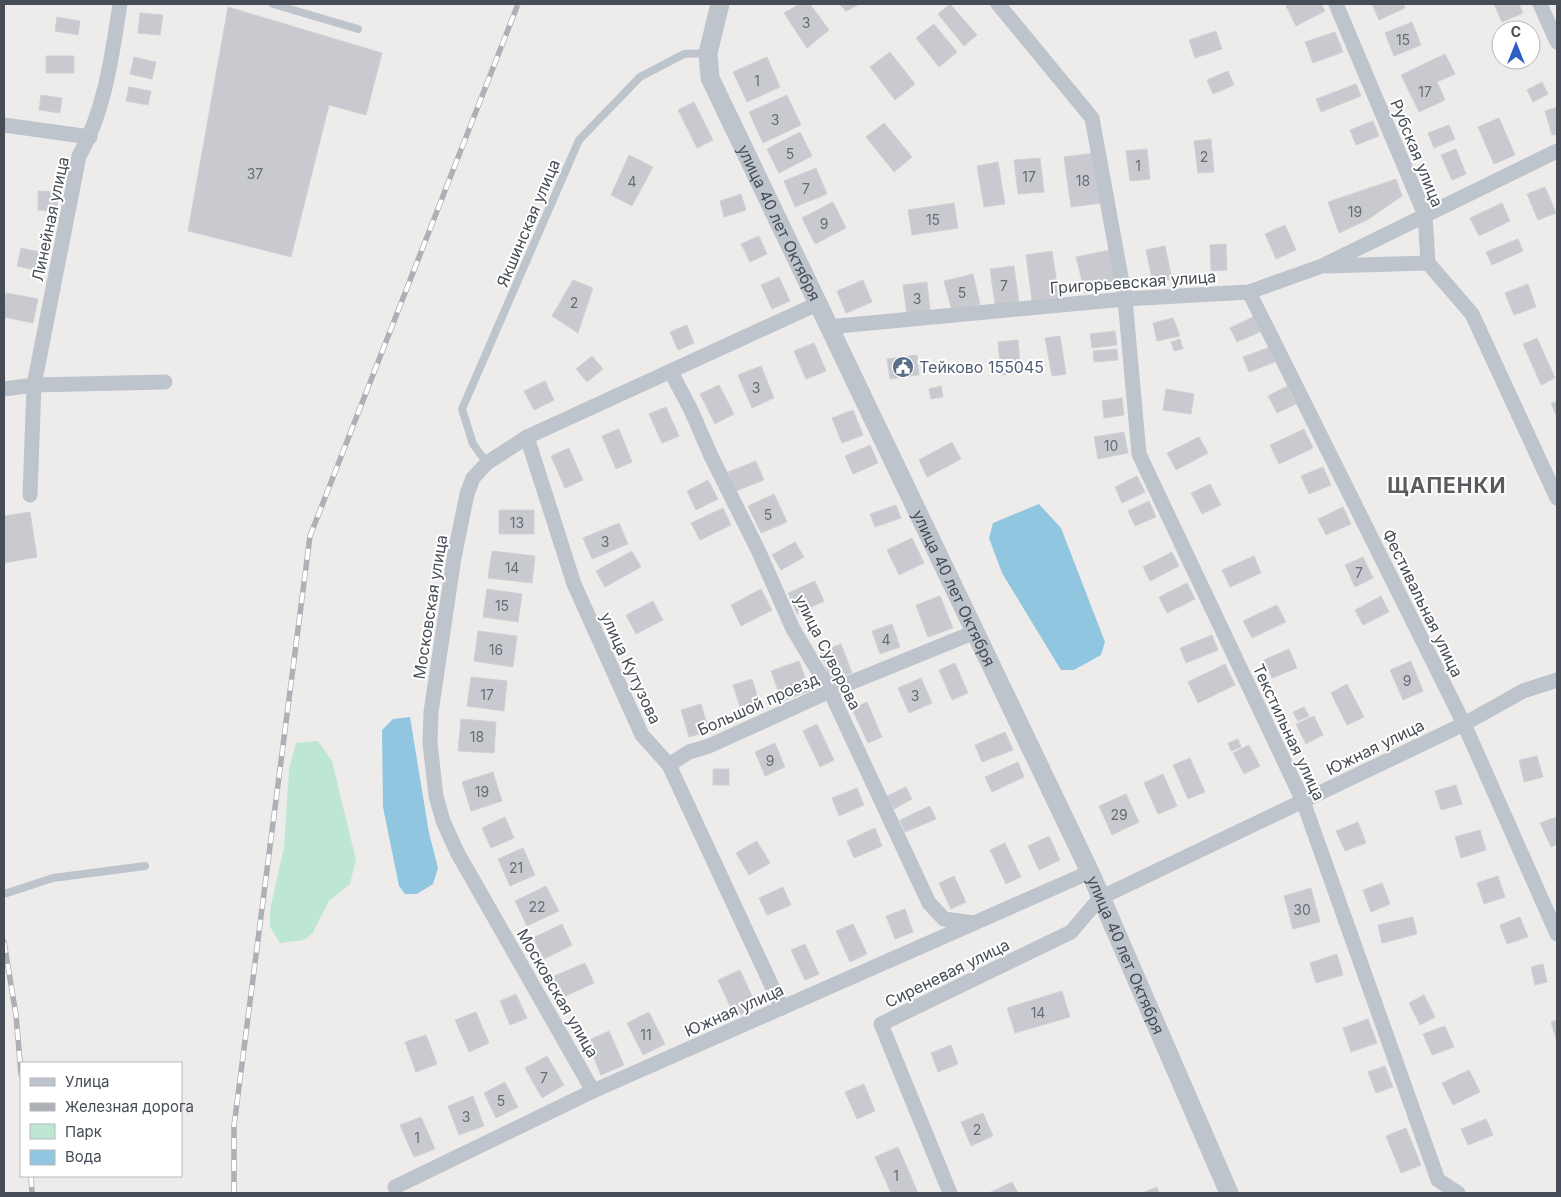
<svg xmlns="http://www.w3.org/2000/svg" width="1561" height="1197" font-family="Inter,sans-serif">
	<rect width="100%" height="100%" fill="#eeeceb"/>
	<polygon fill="#bee7d3" points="318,741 332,761 356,860 350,884 329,901 312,934 304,940 280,943 270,927 270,910 284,847 289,770 296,743"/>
	<g fill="#90c6df">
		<polygon points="1039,504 1061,528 1105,642 1101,655 1074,670 1061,670 1002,573 989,538 993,523"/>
		<polygon points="410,717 429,833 438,868 433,884 417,894 405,894 399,886 383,807 382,730 393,719"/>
	</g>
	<g fill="#c9cad0" stroke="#d0d1d6">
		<polygon points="800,4 810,4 829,30 807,48 784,13"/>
		<polygon points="839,4 860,4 846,11"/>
		<polygon points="950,4 977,35 964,46 938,14"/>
		<polygon points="1289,4 1321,4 1325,11 1296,26 1286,6"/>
		<polygon points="1372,4 1403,4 1405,8 1379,20"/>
		<polygon points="1494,4 1519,4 1523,13 1502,22"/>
		<polygon points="228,7 382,53 366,115 329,105 291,257 188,231"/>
		<polygon points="140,13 163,15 160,35 138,33"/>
		<polygon points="57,17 80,21 78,35 55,31"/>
		<polygon points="1412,22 1421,45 1394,56 1385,33"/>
		<polygon points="934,24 957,52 939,67 916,38"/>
		<polygon points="1216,31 1222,49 1195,58 1189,40"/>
		<polygon points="1335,32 1343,52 1313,63 1305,42"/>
		<polygon points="1531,40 1537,56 1531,58"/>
		<polygon points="890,52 915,84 895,100 870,67"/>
		<polygon points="1445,54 1455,74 1437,82 1445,100 1419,112 1401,75"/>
		<rect x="46" y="56" width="28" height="17"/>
		<polygon points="134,57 156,62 152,79 130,74"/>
		<polygon points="767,57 780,87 747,102 733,72"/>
		<polygon points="1511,60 1527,60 1513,65"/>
		<polygon points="1228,71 1234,85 1213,94 1207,80"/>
		<polygon points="1542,82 1548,94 1533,102 1527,90"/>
		<polygon points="1356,84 1361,96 1321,112 1316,99"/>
		<polygon points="129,87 151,91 148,105 126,101"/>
		<polygon points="41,95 62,98 60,113 39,110"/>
		<polygon points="787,95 801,125 763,143 749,112"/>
		<polygon points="694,102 713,140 697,148 678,110"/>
		<polygon points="1557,107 1557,134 1552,135 1545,111"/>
		<polygon points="1499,118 1515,155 1494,164 1478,127"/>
		<polygon points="1373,121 1379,136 1356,145 1350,130"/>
		<polygon points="884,123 912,157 894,172 866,137"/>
		<polygon points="1449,125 1455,139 1434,148 1428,133"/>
		<polygon points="800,132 812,156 779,173 767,149"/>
		<polygon points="1211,139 1214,172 1198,173 1194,141"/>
		<polygon points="1147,149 1150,179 1130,181 1126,151"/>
		<polygon points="1456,149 1466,174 1452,180 1441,155"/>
		<polygon points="1095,153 1102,203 1071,207 1064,157"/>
		<polygon points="629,155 653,167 632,206 611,195"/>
		<polygon points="1040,158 1044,192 1018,194 1014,160"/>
		<polygon points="998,162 1005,204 984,207 977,166"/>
		<polygon points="816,168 827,194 795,207 784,181"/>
		<polygon points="1396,179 1402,196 1367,220 1339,233 1328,202"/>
		<polygon points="1545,187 1556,213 1538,220 1527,194"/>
		<polygon points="38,191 58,192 57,211 38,210"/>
		<polygon points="741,194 746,210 724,217 720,201"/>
		<polygon points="833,202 846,228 815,244 802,218"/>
		<polygon points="954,203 958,228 912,235 908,210"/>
		<polygon points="1502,203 1510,221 1479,236 1470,218"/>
		<polygon points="1285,225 1296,250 1276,259 1265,234"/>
		<polygon points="759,236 767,254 750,262 741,244"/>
		<polygon points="1518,239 1523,251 1492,265 1486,252"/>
		<polygon points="1226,244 1227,270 1211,271 1210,245"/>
		<polygon points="1165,246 1172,279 1153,283 1146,250"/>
		<polygon points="21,248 48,254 44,272 17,266"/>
		<polygon points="1110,250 1118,285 1085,293 1076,257"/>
		<polygon points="1052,251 1059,297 1032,301 1026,255"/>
		<polygon points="1014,266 1019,302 995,305 990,269"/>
		<polygon points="973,274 980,304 952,311 944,281"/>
		<polygon points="779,277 790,301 772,309 761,285"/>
		<polygon points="573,280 593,288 578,333 552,316"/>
		<polygon points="863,280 872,302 846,313 837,291"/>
		<polygon points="927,282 930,311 907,314 903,285"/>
		<polygon points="1528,284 1536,307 1514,315 1505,293"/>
		<polygon points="6,293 38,299 33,323 4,317"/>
		<polygon points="1255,316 1262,331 1237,342 1230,328"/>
		<polygon points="1173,318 1180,336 1157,341 1153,323"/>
		<polygon points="687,325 694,343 678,350 670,332"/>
		<polygon points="1115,331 1117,345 1092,348 1090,334"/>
		<polygon points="1060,336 1066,374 1052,376 1045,338"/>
		<polygon points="1537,338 1555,378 1541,385 1523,344"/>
		<polygon points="1180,339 1183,349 1174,351 1171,342"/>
		<polygon points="1018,340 1021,373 1001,375 998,342"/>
		<polygon points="814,343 826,371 806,379 794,351"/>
		<polygon points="1270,347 1275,362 1249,372 1243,357"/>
		<polygon points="1117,349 1118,360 1094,362 1093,351"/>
		<polygon points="917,355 919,375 890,379 887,359"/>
		<polygon points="592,356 603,369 587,382 576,369"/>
		<polygon points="761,366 774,398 752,408 738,375"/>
		<polygon points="545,381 554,400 534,410 524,391"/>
		<polygon points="719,385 734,414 715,424 700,394"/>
		<polygon points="941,386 943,397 931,399 929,389"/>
		<polygon points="1287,386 1296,404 1277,413 1268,396"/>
		<polygon points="1166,389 1194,394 1191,414 1163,410"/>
		<polygon points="1122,398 1124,415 1104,418 1102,401"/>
		<polygon points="1557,401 1557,417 1551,404"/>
		<polygon points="666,407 679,436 662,443 649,414"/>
		<polygon points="853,410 863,435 842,443 832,418"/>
		<polygon points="619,429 632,462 616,469 602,436"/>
		<polygon points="1304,429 1313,448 1279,464 1270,445"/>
		<polygon points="1124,432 1128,453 1098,459 1094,437"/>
		<polygon points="1199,437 1208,453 1176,470 1167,453"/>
		<polygon points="952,442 961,459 927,477 919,460"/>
		<polygon points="870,445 878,463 853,474 845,456"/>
		<polygon points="569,448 583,480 565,488 551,456"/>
		<polygon points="756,461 764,480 736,491 728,472"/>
		<polygon points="1323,467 1331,485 1309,494 1301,476"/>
		<polygon points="1137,476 1145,492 1122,503 1115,487"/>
		<polygon points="708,480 718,499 696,510 687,491"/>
		<polygon points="1210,484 1221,505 1202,514 1191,493"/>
		<polygon points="774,494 787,522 761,533 748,506"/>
		<polygon points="1149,501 1156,517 1135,526 1128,511"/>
		<polygon points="896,505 901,518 875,527 870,514"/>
		<polygon points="1343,507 1351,524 1326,535 1318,519"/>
		<polygon points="723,508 731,525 700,540 691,523"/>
		<rect x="499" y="510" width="35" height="24"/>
		<polygon points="30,512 37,557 4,563 4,516"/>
		<polygon points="619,523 628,544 592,559 583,538"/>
		<polygon points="912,538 924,563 899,575 887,550"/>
		<polygon points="795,542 804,557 781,570 772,555"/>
		<polygon points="492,551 535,556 532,583 488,578"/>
		<polygon points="632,551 641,567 605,587 596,571"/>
		<polygon points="1172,552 1179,566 1150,581 1143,567"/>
		<polygon points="1254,556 1261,573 1230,587 1222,570"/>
		<polygon points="1363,557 1373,578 1355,587 1345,565"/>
		<polygon points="815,581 824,601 797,614 788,593"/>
		<polygon points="1187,583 1195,599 1167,613 1159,597"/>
		<polygon points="487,589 522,594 518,622 483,617"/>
		<polygon points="761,589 772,610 741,626 731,605"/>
		<polygon points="940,596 953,628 928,637 916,605"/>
		<polygon points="1381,596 1389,612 1363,625 1355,610"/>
		<polygon points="653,601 663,620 636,634 626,615"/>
		<polygon points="1277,605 1286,622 1252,638 1243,621"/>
		<polygon points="892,624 900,647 880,654 872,631"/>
		<polygon points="478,631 517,636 513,667 474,661"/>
		<polygon points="1212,635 1218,650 1186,663 1180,648"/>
		<polygon points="841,644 852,673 831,680 820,652"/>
		<polygon points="1289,649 1297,668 1272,678 1264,660"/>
		<polygon points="799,661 810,691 782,701 771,671"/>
		<polygon points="1411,661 1423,691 1403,700 1390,670"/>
		<polygon points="955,663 968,693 952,700 939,670"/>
		<polygon points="1225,664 1235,685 1198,703 1188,682"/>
		<polygon points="471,677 507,681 504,711 467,706"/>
		<polygon points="921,678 932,703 909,713 898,688"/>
		<polygon points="752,679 762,710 743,716 733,685"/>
		<polygon points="1347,684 1364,717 1347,725 1331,693"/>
		<polygon points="867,702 882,737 868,743 852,709"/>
		<polygon points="701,704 709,731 689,737 681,710"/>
		<polygon points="1304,707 1309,716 1298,721 1293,712"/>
		<polygon points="1314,716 1323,735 1306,744 1296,724"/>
		<polygon points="461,719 496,722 494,753 458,751"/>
		<polygon points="817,724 834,760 820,767 803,731"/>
		<polygon points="1005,732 1013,750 982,762 975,745"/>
		<polygon points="1238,739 1241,747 1231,751 1228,743"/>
		<polygon points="775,743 785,767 765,776 755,752"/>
		<polygon points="1249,745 1260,766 1244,774 1233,753"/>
		<polygon points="1537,756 1543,777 1524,782 1519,760"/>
		<polygon points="1190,758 1205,792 1188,799 1173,765"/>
		<polygon points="1018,762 1024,777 992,792 985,777"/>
		<rect x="713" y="769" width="16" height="16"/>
		<polygon points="493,772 502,801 471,811 462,782"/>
		<polygon points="1163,774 1177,806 1158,814 1144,783"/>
		<polygon points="1456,785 1462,804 1441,810 1435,791"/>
		<polygon points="906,787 912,799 894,809 887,796"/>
		<polygon points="857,788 864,805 839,816 832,798"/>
		<polygon points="1126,794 1139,822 1112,835 1099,806"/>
		<polygon points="930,806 936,819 905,832 900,820"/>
		<polygon points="505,817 514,838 491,848 482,828"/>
		<polygon points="1556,817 1557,844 1551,847 1540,823"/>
		<polygon points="1358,822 1366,843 1345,851 1336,831"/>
		<polygon points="875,828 882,846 854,858 847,841"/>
		<polygon points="1480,830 1486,850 1461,858 1455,837"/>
		<polygon points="1049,836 1060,860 1039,870 1028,846"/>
		<polygon points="757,841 770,863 749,875 736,853"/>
		<polygon points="1005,843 1021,877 1006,884 990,850"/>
		<polygon points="523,848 535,875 510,886 498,859"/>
		<polygon points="954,876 966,902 951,909 939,883"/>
		<polygon points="1498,876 1505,897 1484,904 1477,883"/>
		<polygon points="1382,883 1390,904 1371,912 1363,890"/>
		<polygon points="546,886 559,911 527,926 515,901"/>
		<polygon points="783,887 791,905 767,915 759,898"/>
		<polygon points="1311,888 1320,922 1293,929 1284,896"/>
		<polygon points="905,909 913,932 895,939 886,916"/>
		<polygon points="1413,917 1417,934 1382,943 1378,925"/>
		<polygon points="1520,917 1528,937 1507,944 1500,925"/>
		<polygon points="562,924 572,945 544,959 533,938"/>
		<polygon points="853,924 867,954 850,962 836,931"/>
		<polygon points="805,944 819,974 805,980 791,950"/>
		<polygon points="1337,954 1343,975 1316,983 1310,963"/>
		<polygon points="585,963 594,983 561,998 552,977"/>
		<polygon points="1543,964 1547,982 1535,985 1531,967"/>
		<polygon points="740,970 757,1007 735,1017 718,980"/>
		<polygon points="1062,991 1070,1017 1015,1033 1007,1008"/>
		<polygon points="516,994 527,1018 510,1025 500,1001"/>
		<polygon points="1424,995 1435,1017 1420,1025 1409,1003"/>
		<polygon points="476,1012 489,1043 469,1052 455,1020"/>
		<polygon points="649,1012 665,1044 643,1055 627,1023"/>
		<polygon points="1368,1019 1377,1043 1351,1052 1343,1028"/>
		<polygon points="1557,1020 1557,1042 1551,1022"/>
		<polygon points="1445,1026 1454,1047 1432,1055 1423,1034"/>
		<polygon points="609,1031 624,1065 601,1075 587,1041"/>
		<polygon points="426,1035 437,1064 416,1072 405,1042"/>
		<polygon points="951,1045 958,1064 938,1072 931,1053"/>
		<polygon points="547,1056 564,1085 542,1098 525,1068"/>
		<polygon points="1385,1066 1393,1087 1376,1093 1368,1072"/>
		<polygon points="1469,1070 1480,1092 1453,1105 1442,1083"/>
		<polygon points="505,1082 518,1107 496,1118 484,1093"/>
		<polygon points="864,1084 875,1111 857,1119 845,1092"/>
		<polygon points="473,1096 484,1126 459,1135 448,1106"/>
		<polygon points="983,1113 993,1136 971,1146 961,1122"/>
		<polygon points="421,1117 435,1149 414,1157 400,1125"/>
		<polygon points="1486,1119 1493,1135 1468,1145 1461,1129"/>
		<polygon points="1406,1128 1421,1165 1401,1173 1386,1136"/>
		<polygon points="898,1147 918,1193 891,1193 875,1157"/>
		<polygon points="1012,1182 1018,1193 989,1193"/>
		<polygon points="1157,1187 1159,1193 1142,1193"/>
	</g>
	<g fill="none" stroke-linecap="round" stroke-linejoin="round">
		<g stroke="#bec4cc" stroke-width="8">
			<polyline points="273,4 358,29"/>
			<polyline points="487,463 473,444 462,409 579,140 640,77 684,54 708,53"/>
			<polyline points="4,894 53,878 145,866"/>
		</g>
		<g stroke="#bec4cc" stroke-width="15">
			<polyline points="998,4 1092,118 1125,299 1139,454 1303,801 1438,1180 1458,1193"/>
			<polyline points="1336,4 1425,215 1428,263 1472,314 1557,498"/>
			<polyline points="1540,4 1557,42"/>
			<polyline points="4,125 90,137"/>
			<polyline points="1327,266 1428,263"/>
			<polyline points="1249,292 1464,724 1557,934"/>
			<polyline points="828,327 1125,299 1249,292 1322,266 1557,151"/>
			<polyline points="671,372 691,410 711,456 759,552 793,629 830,691 929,903 944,919 974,923"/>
			<polyline points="4,389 34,385 165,382"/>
			<polyline points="527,437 574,584 642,735 669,765 782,1008"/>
			<path d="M30,495L34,385L79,156C105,111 112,55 120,4"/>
			<polyline points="669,765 689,752 709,746 830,691 975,632"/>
			<polyline points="593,1091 457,852 443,821 436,796 430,743 431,712 454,558 467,494 473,478 487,463 527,437 817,304"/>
			<polyline points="395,1187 593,1091 1090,872"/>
			<polyline points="950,1193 881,1024 1071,932 1100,898 1464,724 1523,691 1557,680"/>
		</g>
		<path stroke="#bec4cc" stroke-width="19" id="s1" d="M720,4L708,53L710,78L1090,872L1229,1193"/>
		<g stroke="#aeb0b5" stroke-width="5.5">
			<g id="rail">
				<polyline points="4,942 16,1015 21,1074"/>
				<polyline points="31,1176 32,1193"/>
				<polyline points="234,1193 234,1126 310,536 518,4"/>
			</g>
		</g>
		<use href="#rail" stroke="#fff" stroke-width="4" stroke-dasharray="11" stroke-linecap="butt"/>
	</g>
	<defs>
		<g id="civic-disc" transform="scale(1.125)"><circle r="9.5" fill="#5c6f8a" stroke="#fff"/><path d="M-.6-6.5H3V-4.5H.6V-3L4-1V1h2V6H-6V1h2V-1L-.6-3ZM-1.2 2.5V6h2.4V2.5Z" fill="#fff"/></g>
	</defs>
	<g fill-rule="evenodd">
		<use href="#civic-disc" x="903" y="367"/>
	</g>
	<g text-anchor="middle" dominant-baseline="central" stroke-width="4" stroke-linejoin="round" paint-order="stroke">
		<g font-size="14" fill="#676c74">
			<text x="806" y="22">3</text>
			<text x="1403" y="39">15</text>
			<text x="757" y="80">1</text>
			<text x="1425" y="91">17</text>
			<text x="775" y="119">3</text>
			<text x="790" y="153">5</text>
			<text x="1204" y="156">2</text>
			<text x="1138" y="165">1</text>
			<text x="255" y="173">37</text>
			<text x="1029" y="176">17</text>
			<text x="1083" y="180">18</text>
			<text x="632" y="181">4</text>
			<text x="806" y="188">7</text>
			<text x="1355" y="211">19</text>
			<text x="933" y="219">15</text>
			<text x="824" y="223">9</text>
			<text x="1004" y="285">7</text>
			<text x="962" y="292">5</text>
			<text x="917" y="298">3</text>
			<text x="574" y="302">2</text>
			<text x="756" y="387">3</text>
			<text x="1111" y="445">10</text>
			<text x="768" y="514">5</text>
			<text x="517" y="522">13</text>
			<text x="605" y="541">3</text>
			<text x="512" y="567">14</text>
			<text x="1359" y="572">7</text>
			<text x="502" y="605">15</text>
			<text x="886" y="639">4</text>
			<text x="496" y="649">16</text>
			<text x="1407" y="680">9</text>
			<text x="487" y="694">17</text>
			<text x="915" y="695">3</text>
			<text x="477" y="736">18</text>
			<text x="770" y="760">9</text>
			<text x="482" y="791">19</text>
			<text x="1119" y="814">29</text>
			<text x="516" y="867">21</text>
			<text x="537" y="906">22</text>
			<text x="1302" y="909">30</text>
			<text x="1038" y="1012">14</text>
			<text x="646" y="1034">11</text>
			<text x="544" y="1077">7</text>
			<text x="501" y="1100">5</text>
			<text x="466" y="1116">3</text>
			<text x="977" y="1129">2</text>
			<text x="417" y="1137">1</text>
			<text x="896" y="1175">1</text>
		</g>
		<g font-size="16" fill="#464d56" stroke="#fff">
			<text transform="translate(1417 153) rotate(68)">Рубская улица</text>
			<text transform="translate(50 219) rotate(-78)">Линейная улица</text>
			<text transform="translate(528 223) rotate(-67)">Якшинская улица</text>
			<text stroke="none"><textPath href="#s1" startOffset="236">улица 40 лет Октября</textPath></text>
			<text transform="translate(1133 282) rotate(-4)">Григорьевская улица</text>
			<text stroke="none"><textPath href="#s1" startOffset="641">улица 40 лет Октября</textPath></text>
			<text transform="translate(1423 603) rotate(64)">Фестивальная улица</text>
			<text transform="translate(430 607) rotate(-81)">Московская улица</text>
			<text transform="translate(828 652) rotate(63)">улица Суворова</text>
			<text transform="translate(631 668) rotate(65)">улица Кутузова</text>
			<text transform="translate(758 704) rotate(-24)">Большой проезд</text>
			<text transform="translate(1289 732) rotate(65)">Текстильная улица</text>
			<text transform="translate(1375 747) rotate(-26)">Южная улица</text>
			<text stroke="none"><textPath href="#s1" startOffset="1046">улица 40 лет Октября</textPath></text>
			<text transform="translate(947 973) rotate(-26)">Сиреневая улица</text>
			<text transform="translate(558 993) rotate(60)">Московская улица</text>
			<text transform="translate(734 1010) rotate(-24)">Южная улица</text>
		</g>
		<g font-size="16" fill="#4e5e75" stroke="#fff" text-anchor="start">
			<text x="919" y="367">Тейково 155045</text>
		</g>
		<g font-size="21" font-weight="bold" letter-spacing="1" fill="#595b5f" stroke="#fff">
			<text x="1447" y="485">ЩАПЕНКИ</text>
		</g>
	</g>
	<rect width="1561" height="1197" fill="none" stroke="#464d56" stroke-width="10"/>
	<rect x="20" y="1062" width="162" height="115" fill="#ffffff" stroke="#b5b8bb"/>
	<rect x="30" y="1078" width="25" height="8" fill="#bec4cc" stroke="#b5b8bb"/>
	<text x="65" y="1087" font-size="15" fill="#464d56">Улица</text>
	<rect x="30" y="1103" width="25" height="8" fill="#aeb0b5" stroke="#b5b8bb"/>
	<text x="65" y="1112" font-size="15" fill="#464d56">Железная дорога</text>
	<rect x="30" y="1124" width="25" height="15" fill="#bee7d3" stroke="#b5b8bb"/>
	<text x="65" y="1137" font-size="15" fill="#464d56">Парк</text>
	<rect x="30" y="1150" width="25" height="15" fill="#90c6df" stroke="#b5b8bb"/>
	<text x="65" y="1162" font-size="15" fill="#464d56">Вода</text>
	<g transform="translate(1516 45)"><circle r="24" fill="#ffffff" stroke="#b5b8bb"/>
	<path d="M0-4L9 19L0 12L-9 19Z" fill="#2f5fc4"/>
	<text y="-8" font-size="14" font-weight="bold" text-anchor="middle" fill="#464d56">С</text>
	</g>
</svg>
